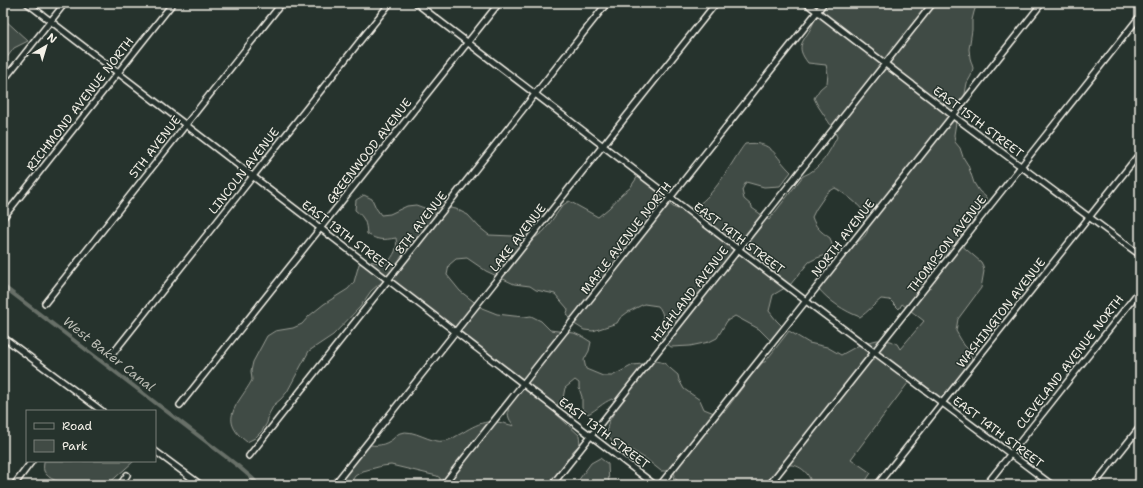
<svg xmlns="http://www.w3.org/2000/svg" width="1143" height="488" font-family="'Shantell Sans',sans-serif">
	<rect width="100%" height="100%" fill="#26332d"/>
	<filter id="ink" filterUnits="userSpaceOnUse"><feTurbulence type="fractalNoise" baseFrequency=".025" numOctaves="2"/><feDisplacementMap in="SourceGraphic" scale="8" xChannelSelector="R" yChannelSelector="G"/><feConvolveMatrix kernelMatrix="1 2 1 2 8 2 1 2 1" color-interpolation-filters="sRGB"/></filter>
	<g filter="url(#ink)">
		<g fill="#414b45" stroke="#9a9e96" fill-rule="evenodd">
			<path d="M822,3H977L974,12L972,20V30L969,49L970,58L973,68L971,76L967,83L964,99L957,116L954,135L955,142L960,148L963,157L968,165L974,183L979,191L986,197V199L984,202L987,208L960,244L981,262L983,266L984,271L981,288L958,319L956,331L964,345L969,350L973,362L940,404L911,379L851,459L871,473L863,485H807L810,479C806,469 793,461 782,467C777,469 769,480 765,485H677L678,481L673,477L675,474L668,471H661L646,459L636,453L628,447C626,447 623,448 621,447C612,445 605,433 608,424C611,416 618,410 617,400L615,402L612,399C602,403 598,409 588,414L582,407V397L579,388V383L575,380L565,388L563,398L556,407L554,412L579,435L580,444L573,451L550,485H440V478L437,476L391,465L382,466L363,471L355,476L349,485H335L367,444C376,447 385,445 393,439C395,437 397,434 400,433C414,428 430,444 445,441C451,440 456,436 462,433C483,420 491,419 514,426C513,424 510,421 509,418C505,406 514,395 521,386L516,379L387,281L378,285L371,291L360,307L333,335L309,351L287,392L281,399L274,405L269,414L267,423L262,431L255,438L247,442C216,419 240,403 252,380L251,371L253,362L267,336L275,331L293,328L302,324L309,316L324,304L348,289L354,282L359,264L368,261L387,264C394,254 398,250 396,238C383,240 379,241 367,234C366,222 365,218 355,210L356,200L364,195L372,199L376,208L381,215L390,214L407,206L416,205L430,210L439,207H445L456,209L468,215L479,227L489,235L536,237L544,231L563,205L569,201L598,217L609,208L622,194L630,188L638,176C645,181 654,186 660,193C665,198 669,205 675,208C704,221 731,161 745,144C773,140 774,156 791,172L780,186L764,187L746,182L742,190L744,199L752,206V208L769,220L803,176C820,170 830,151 837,137L834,130L818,106L814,98L820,89L827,83L828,74L826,65L808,63C794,45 804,42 812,26C815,19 819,11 822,3ZM835,188C847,195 873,213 868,229C867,235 861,240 856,243C851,248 847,255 842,260C838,264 832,268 828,272C824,277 821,283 818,288C829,301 844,311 860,317C868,312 873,305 881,299L890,300L899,309L902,304L924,321L900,349L897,344L891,341L877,340L861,344L841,355L827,347L809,343L789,331L765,362H763L751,376L725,411L714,413L704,409L700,400L684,389L679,380L678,375L664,363L657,361L642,364L633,365L612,376H603L586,369L584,360L589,351L591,342L583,337L574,333L550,330L541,321L531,316L524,317L514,316L497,314L482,308L460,291L447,275L449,265L456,259L467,258L486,271L514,284L530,286L536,290L555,294L567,308L568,310L567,313L570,322L576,325L584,330L593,331L617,323L620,318L628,312L644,304L658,306C670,320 655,327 661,337C663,341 667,344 671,347L690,346L709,342L717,338L727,321L735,316L759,329L770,340L782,326L776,320L769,311L773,295L790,285L809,262L817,258L826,255L833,248L830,238C820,231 816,228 812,217L816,209L827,193Z"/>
			<polygon points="3,18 28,41 14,48 3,63"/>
			<polygon points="600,458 608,464 609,485 575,485 591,463"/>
			<path d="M44,461H134L107,485C91,485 52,488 44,471C43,468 44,464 44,461Z"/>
		</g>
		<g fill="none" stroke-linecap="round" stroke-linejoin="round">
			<polyline stroke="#676f68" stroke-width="4" points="3,286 238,466 253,479 258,485"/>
			<g stroke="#f4f1e8" stroke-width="8">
				<g id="minor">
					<polyline points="27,3 655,485"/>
					<polyline points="416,3 806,301 1052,485"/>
					<polyline points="806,3 952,115 1140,255"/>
					<polyline points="3,81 65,3"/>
					<polyline points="3,218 173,3"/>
					<polyline points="45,303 282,3"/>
					<polyline points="3,337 102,411"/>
					<polyline points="114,352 390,3"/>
					<polyline points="180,405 499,3"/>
					<polyline points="155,451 201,485"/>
					<polyline points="249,456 607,3"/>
					<polyline points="14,485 32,461"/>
					<polyline points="120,485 127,475"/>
					<polyline points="334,485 716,3"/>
					<polyline points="443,485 824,3"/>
					<polyline points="552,485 933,3"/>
					<polyline points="660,485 1042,3"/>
					<polyline points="769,485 1140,16"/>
					<polyline points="877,485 1140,153"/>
					<polyline points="986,485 1140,290"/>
					<polyline points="1094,485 1140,427"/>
				</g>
			</g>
			<use href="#minor" stroke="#26332d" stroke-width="5"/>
		</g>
	</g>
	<g text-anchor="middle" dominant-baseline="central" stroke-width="3" stroke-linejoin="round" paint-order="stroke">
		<g font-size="12" fill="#f4f1e8" stroke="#26332d">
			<text transform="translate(80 104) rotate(-52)">RICHMOND AVENUE NORTH</text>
			<text transform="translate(978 122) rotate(37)">EAST 15TH STREET</text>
			<text transform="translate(155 147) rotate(-52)">5TH AVENUE</text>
			<text transform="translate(369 151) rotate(-52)">GREENWOOD AVENUE</text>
			<text transform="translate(244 171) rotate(-52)">LINCOLN AVENUE</text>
			<text transform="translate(421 223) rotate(-52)">8TH AVENUE</text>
			<text transform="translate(347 236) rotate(37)">EAST 13TH STREET</text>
			<text transform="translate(518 238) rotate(-52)">LAKE AVENUE</text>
			<text transform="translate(626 238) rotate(-52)">MAPLE AVENUE NORTH</text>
			<text transform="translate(739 238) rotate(37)">EAST 14TH STREET</text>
			<text transform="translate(843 238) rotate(-52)">NORTH AVENUE</text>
			<text transform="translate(947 244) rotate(-52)">THOMPSON AVENUE</text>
			<text transform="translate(690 294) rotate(-52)">HIGHLAND AVENUE</text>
			<text transform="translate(1001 313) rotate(-52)">WASHINGTON AVENUE</text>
			<text transform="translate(1070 362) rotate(-52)">CLEVELAND AVENUE NORTH</text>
			<text transform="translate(998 432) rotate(37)">EAST 14TH STREET</text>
			<text transform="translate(604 433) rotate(37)">EAST 13TH STREET</text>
		</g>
		<g font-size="13" font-style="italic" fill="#bcbdb5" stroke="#26332d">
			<text transform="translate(109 354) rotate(38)">West Baker Canal</text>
		</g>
	</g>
	<rect width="1143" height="488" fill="none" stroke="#26332d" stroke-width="16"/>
	<rect x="8" y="8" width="1127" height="472" fill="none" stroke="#f4f1e8" stroke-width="1.5" filter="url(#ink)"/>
	<rect x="26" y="410" width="130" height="52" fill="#26332d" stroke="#787f78"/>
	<rect x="34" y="423" width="20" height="6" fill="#26332d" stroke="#787f78"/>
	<text x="62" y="430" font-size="12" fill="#f4f1e8">Road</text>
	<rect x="34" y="440" width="20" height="12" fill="#414b45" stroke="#787f78"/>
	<text x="62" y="450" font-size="12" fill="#f4f1e8">Park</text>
	<g transform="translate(46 46) rotate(38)" stroke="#26332d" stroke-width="3" paint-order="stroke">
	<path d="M0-3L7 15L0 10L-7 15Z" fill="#f4f1e8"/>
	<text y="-6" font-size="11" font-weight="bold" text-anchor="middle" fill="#f4f1e8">N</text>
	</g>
</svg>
